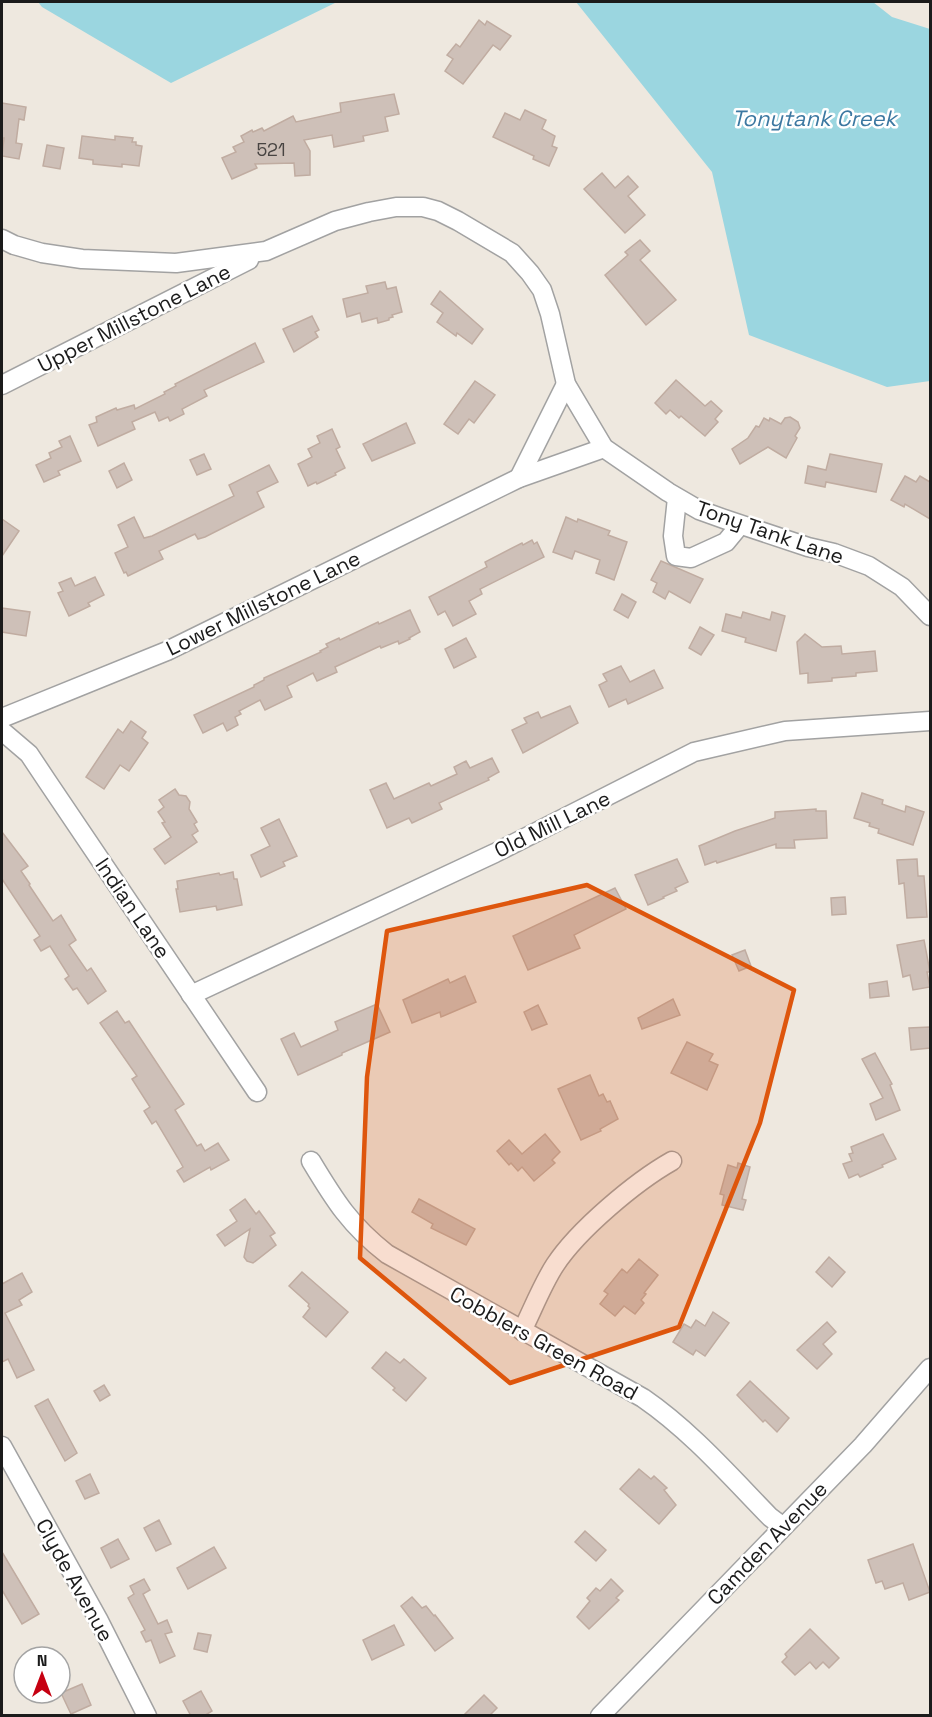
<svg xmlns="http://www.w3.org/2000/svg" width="932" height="1717" font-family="'Space Grotesk',sans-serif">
	<rect width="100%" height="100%" fill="#eee8df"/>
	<g fill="#9bd6e0">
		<polygon points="38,2 337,2 171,83 42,7"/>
		<polygon points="576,2 873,2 892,17 930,29 930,381 887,387 749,335 712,172"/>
	</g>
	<g fill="#cec0b8" stroke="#c0aca1" stroke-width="1.5">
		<polygon points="479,20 485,25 487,21 511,36 500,50 493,45 463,84 445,71 453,59 447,55 456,44 460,47"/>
		<polygon points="394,94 399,114 385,117 388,131 363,136 364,141 334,147 332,135 304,140 310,151 310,175 295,176 294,163 255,164 257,168 232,179 222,158 236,152 233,147 244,142 241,136 252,130 253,132 262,128 264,131 293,116 296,122 341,112 340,103"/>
		<polygon points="2,103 26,107 24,120 19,119 16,143 22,144 19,159 2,156 4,138 2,138"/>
		<polygon points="525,110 546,120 542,129 555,136 552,146 557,148 549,166 533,159 534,156 493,137 505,113 520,120"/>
		<polygon points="82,136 115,140 115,136 133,138 132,142 136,142 136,145 142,146 139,166 122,164 122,167 93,164 93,160 79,158"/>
		<polygon points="47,145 64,148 60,169 43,166"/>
		<polygon points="602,173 615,188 628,176 638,187 628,196 645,215 625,233 584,189"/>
		<polygon points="640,240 650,251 640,260 676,300 646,325 605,275 628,255 625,252"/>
		<polygon points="385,282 387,289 396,287 402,312 392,315 393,317 389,318 389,320 378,323 377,318 362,322 360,313 347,317 343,299 368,293 366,286"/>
		<polygon points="440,291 483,329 472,344 457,333 456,336 437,322 443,313 431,304"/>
		<polygon points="312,316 319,330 315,332 318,337 294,352 283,329"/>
		<polygon points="255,343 264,362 204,390 207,396 182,409 184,414 170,421 168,417 159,421 155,412 132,422 135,429 98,446 89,425 97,422 96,417 116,408 117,410 134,405 135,409 165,394 164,392 176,386 175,384"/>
		<polygon points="676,380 705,406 711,401 722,411 715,419 718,422 705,436 681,416 679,418 670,410 666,414 655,403"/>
		<polygon points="475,381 495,395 474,423 469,419 458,434 444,424"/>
		<polygon points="790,417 798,422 800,428 795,436 797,438 786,458 768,447 740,464 732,449 748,438 756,426 759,427 764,418 769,421 770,418 781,424 785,418"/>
		<polygon points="406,423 415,443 372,461 363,444"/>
		<polygon points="332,429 340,447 336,449 345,468 335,473 336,475 317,484 316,482 308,486 298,464 312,457 308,449 320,443 317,436"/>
		<polygon points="70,436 81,461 58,471 60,475 44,482 36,465 51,458 49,453 62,447 59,441"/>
		<polygon points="204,454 211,469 197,475 190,460"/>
		<polygon points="830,454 882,464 876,492 826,482 825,487 805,483 808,466 826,470"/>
		<polygon points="124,463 132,480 117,488 109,471"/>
		<polygon points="269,465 278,482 257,492 264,507 205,537 198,539 195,534 159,551 163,559 128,576 126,572 124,573 115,553 128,547 118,525 134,517 144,538 152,536 234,496 229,485"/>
		<polygon points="905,476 916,482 920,476 930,482 930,519 905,504 904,507 891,500"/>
		<polygon points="566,517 577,522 578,519 610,531 608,535 627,542 614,580 596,573 600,560 575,551 572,559 553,552"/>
		<polygon points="2,519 19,531 2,556"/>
		<polygon points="532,540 534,544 537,542 544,557 480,589 482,594 469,601 476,614 453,626 445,611 438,615 429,597 487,567 485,562 522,543 523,545"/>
		<polygon points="661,561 703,579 690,603 669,591 665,599 653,592 657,583 651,580"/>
		<polygon points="95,577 104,595 88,603 90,606 69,616 58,593 63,591 59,583 71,578 75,586"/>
		<polygon points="622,594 636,602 628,618 614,610"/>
		<polygon points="2,608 30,612 26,636 2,632"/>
		<polygon points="410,610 420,632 409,638 410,639 399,644 398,641 381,648 380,646 335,667 337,672 317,681 313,673 287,686 292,697 265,710 260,700 239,711 241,714 235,717 238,725 227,731 223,723 203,733 194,715 254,687 254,685 264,680 264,678 321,652 320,651 328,647 326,644 339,638 340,640 378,622 379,624"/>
		<polygon points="743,612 770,620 772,612 785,616 776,651 745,642 746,638 722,631 726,614 741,618"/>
		<polygon points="700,627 714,635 701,655 689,648"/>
		<polygon points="805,634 822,647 841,646 842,654 875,651 877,671 856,673 856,676 832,678 832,681 808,683 808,673 800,674 797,642"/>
		<polygon points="466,638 476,657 454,668 445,649"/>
		<polygon points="621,666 630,682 654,670 663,688 628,704 626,699 609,707 599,685 607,681 603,674"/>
		<polygon points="570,706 578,723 523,753 512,730 527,723 524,718 538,712 541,718"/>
		<polygon points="131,721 146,732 142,738 148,743 129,771 120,765 104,789 86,777 118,729 123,733"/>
		<polygon points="492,758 499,772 488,778 489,780 439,803 442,809 412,823 409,818 387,828 370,790 386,783 394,799 429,783 431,786 457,774 454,767 466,761 470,768"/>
		<polygon points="175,789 179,795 186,796 190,802 189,809 197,822 194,824 198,831 192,835 197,842 165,864 154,849 171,837 162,823 165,822 158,812 164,807 159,800"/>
		<polygon points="862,793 883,800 882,804 905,812 906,806 924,812 913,845 878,833 879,829 869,826 870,823 854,818"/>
		<polygon points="816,809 816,811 826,811 827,838 794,840 795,848 776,848 776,844 717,863 716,861 705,865 699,846 735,831 775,818 775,812"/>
		<polygon points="279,819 297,856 283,862 285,866 261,877 251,855 270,846 261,828"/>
		<polygon points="2,832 28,866 21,871 30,884 29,885 53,921 61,915 76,940 69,945 87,971 91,968 106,991 88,1004 77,988 73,990 65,979 69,976 50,946 41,951 34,940 40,936 2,879"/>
		<polygon points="677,859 688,882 675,888 677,891 663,897 664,898 648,905 635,875"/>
		<polygon points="917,859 918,876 924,876 927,917 907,918 904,883 899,884 897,860"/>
		<polygon points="233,872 234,879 237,879 242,905 217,910 216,906 180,912 176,889 178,889 177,881 219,873 220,875"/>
		<polygon points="615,888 626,909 574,935 580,948 528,970 513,936"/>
		<polygon points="845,897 846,914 832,915 831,898"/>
		<polygon points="924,940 930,972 927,972 930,987 913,990 910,975 903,977 897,945"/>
		<polygon points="745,950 751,966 739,971 732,955"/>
		<polygon points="465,976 476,1002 441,1017 440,1012 412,1023 403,1000 448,979 450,983"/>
		<polygon points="887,981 889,996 870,998 869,984"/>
		<polygon points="673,999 680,1015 642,1029 638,1018"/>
		<polygon points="377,1004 390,1032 342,1053 342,1055 298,1075 281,1039 294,1033 301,1047 338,1030 335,1022"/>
		<polygon points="538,1005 547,1024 532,1030 524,1012"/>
		<polygon points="117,1011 125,1023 129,1021 184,1104 175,1110 197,1146 201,1144 205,1151 218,1143 229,1160 211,1170 210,1167 184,1182 177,1171 183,1167 178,1158 156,1121 152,1124 144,1111 150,1107 132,1079 137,1076 100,1023"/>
		<polygon points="930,1027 930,1048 911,1050 909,1028"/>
		<polygon points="687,1042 713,1054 709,1061 718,1065 707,1090 671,1073"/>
		<polygon points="875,1053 892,1084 890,1085 900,1110 876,1120 870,1104 883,1098 862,1059"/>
		<polygon points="590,1075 599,1096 603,1094 607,1102 610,1101 618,1119 600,1129 601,1131 581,1140 558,1089"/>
		<polygon points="545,1134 560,1152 552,1160 555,1163 534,1181 522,1167 518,1171 511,1163 509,1165 497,1151 509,1140 522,1154"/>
		<polygon points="883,1134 896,1159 882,1165 883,1167 860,1177 858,1174 849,1178 843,1164 852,1161 849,1154 853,1153 851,1147"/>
		<polygon points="738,1163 750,1167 742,1199 746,1200 743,1210 722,1205 724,1195 720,1194 728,1165 737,1168"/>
		<polygon points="245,1199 256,1214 259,1211 275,1233 270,1236 276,1245 253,1263 247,1261 244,1257 250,1229 225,1246 217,1235 237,1221 230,1210"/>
		<polygon points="419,1199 475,1229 466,1245 431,1228 433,1224 412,1212"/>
		<polygon points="829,1257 845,1272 832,1287 816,1272"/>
		<polygon points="639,1259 658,1275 644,1293 646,1294 641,1300 644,1303 635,1314 624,1306 615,1316 600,1304 608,1294 604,1291 622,1269 627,1273"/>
		<polygon points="302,1272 348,1312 326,1337 303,1317 310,1308 308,1306 309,1304 289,1286"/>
		<polygon points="22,1273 32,1292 19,1300 22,1305 5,1313 34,1370 17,1378 8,1359 2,1362 2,1284"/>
		<polygon points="713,1312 729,1323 705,1356 696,1350 693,1355 673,1342 684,1324 691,1328 696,1320 705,1326"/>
		<polygon points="827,1322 836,1332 823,1344 832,1354 817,1369 797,1350"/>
		<polygon points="386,1352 400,1363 404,1359 426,1378 406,1401 393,1390 395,1388 372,1368"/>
		<polygon points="750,1381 789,1418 777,1432 765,1420 763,1422 737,1395"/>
		<polygon points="104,1385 110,1395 100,1401 94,1391"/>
		<polygon points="48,1399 77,1453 65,1461 35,1406"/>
		<polygon points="639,1469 651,1479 654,1476 667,1488 664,1490 676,1505 659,1524 620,1489"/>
		<polygon points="90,1474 99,1493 85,1499 76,1481"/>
		<polygon points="159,1520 171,1544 156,1551 144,1528"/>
		<polygon points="585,1531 606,1550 596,1561 575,1542"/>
		<polygon points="118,1539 129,1559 111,1568 101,1548"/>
		<polygon points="913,1544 930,1592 909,1600 903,1583 885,1589 882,1581 876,1583 868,1560"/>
		<polygon points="214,1547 226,1568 188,1589 177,1568"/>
		<polygon points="2,1552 39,1614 22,1624 2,1590"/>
		<polygon points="144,1579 150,1590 143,1594 158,1624 167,1620 172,1632 165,1634 175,1656 160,1663 151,1640 146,1642 141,1632 145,1630 128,1598 134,1594 130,1586"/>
		<polygon points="611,1579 623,1591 616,1598 619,1600 589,1629 577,1617 590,1601 587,1598 596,1588 600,1591"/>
		<polygon points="412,1597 422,1608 426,1606 434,1616 435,1615 453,1638 435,1651 401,1606"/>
		<polygon points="394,1625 404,1645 372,1660 363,1640"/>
		<polygon points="810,1629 839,1658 829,1668 823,1662 816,1669 810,1662 795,1675 782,1662 787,1657 785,1654"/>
		<polygon points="198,1633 211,1635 207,1652 194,1649"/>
		<polygon points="82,1684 91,1705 71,1714 61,1693"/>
		<polygon points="201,1691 212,1711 204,1716 191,1716 183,1701"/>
		<polygon points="484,1695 497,1708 489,1716 463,1716"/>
	</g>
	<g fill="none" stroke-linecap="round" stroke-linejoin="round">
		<g stroke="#a2a2a2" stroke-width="21">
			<g id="minor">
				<polyline points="2,239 14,245 42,253 82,259 176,263 266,251 335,221 369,212 396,207 423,207 438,211 458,221 512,253 530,273 542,290 550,314 566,384 604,448 668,492 699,510 727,520 808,547 834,553 869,566 902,587 930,616"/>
				<polyline points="2,385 249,260"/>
				<polyline points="519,478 566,384"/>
				<polyline points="677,498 673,536 676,556 691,558 726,542 740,525"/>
				<polyline points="2,718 167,651 519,478 604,448"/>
				<polyline points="2,731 29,754 47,781 257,1092"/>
				<polyline points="191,995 495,853 694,752 785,731 930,721"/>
				<path d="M311,1161C335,1201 350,1225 387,1254L643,1398C691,1431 730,1476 770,1517L782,1526"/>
				<path d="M522,1331C533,1309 542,1285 555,1265C578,1230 635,1182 672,1161"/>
				<polyline points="2,1446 98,1619 147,1716"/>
				<polyline points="600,1716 863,1445 930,1368"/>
			</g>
		</g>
		<use href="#minor" stroke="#fff" stroke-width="18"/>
	</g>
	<path fill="#de560d" fill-opacity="0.2" stroke="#de560d" stroke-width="4.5" stroke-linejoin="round" d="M587,885L794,990L760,1123L679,1327L510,1383L360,1258L367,1077L387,931Z"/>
	<g text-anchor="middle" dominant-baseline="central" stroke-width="5" stroke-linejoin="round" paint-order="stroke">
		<g font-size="18" fill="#484442">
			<text x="271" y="149">521</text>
		</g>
		<g font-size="21" fill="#1b1b1b" stroke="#fff">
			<text transform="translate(134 318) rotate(-27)">Upper Millstone Lane</text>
			<text transform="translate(770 532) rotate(19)">Tony Tank Lane</text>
			<text transform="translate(263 603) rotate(-26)">Lower Millstone Lane</text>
			<text transform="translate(552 824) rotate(-26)">Old Mill Lane</text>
			<text transform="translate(133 908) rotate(56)">Indian Lane</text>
			<text transform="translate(544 1343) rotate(29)">Cobblers Green Road</text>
			<text transform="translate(767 1543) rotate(-46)">Camden Avenue</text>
			<text transform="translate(75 1580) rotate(61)">Clyde Avenue</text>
		</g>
		<g font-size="22" font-style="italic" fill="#3c78a1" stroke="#fff">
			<text x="814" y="118">Tonytank Creek</text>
		</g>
	</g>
	<rect width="932" height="1717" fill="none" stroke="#1b1b1b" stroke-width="6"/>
	<g transform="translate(42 1675)"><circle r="28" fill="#ffffff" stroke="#a4a4a4" stroke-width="1.5"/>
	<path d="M0-4.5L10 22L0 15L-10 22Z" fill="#c60011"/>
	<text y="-9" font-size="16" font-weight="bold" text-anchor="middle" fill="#1b1b1b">N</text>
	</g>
</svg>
